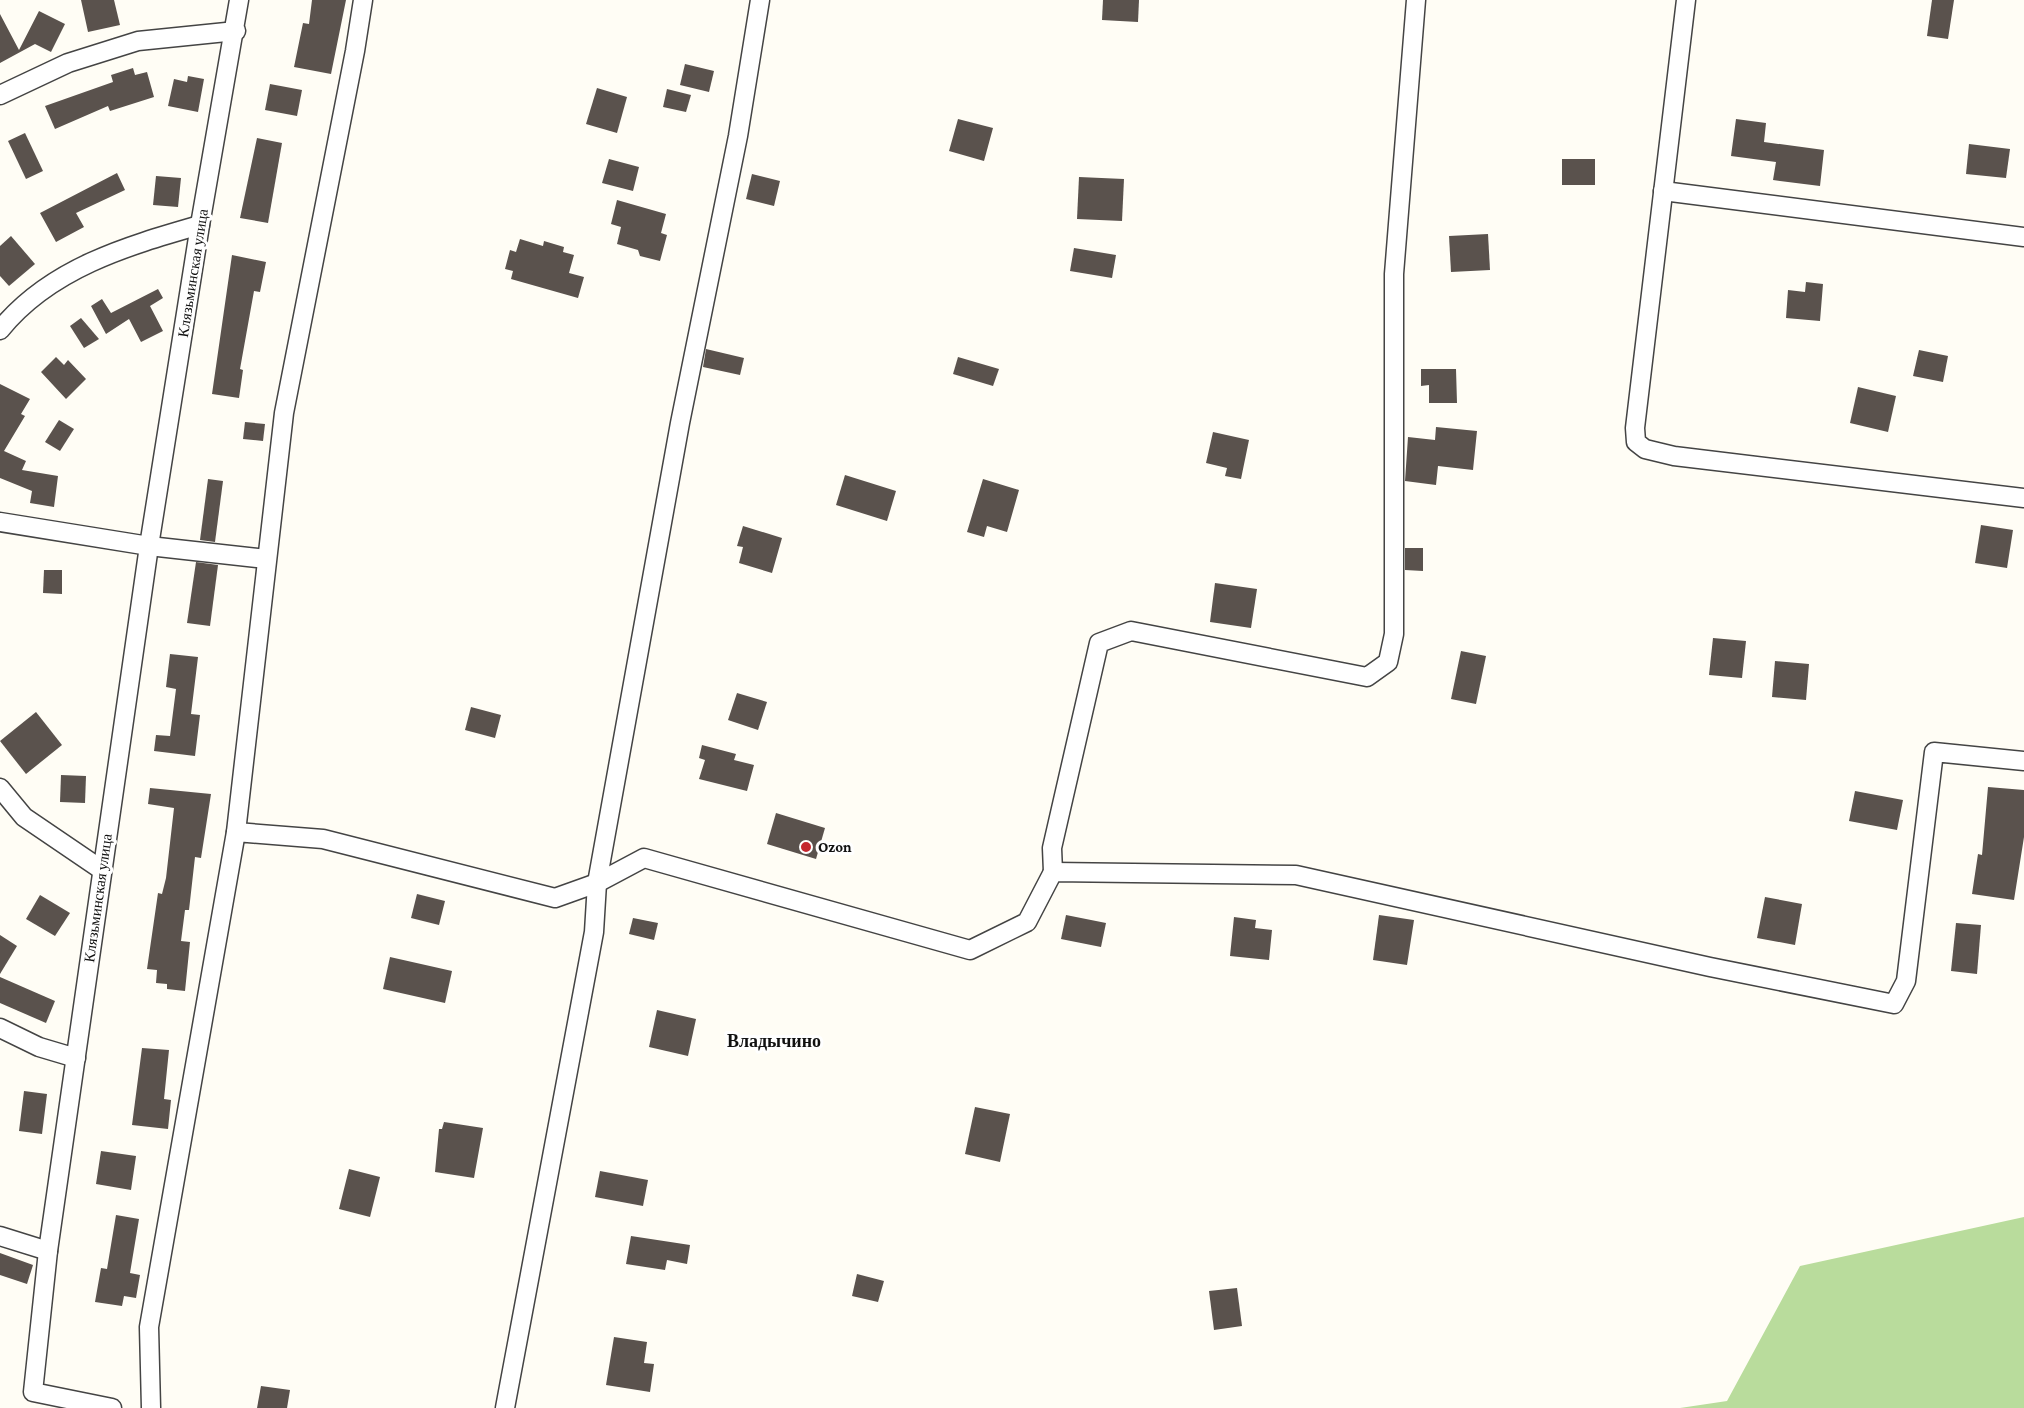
<svg xmlns="http://www.w3.org/2000/svg" width="2024" height="1408" viewBox="0 0 2024 1408" font-family="'Crimson Pro',serif">
<rect width="100%" height="100%" fill="#fffdf5"/>
<path fill="#b9dc9c" d="M 2024,1217 L 2024,1408 L 1680,1408 L 1727,1401 L 1800,1266 Z"/>
<g fill="#5a524d">
<path d="M 81,0 L 114,0 L 120,25 L 88,32 Z"/>
<path d="M 312,0 L 346,0 L 331,74 L 294,67 L 303,23 L 309,24 Z"/>
<path d="M 1103,0 L 1139,0 L 1138,22 L 1102,20 Z"/>
<path d="M 1932,0 L 1954,0 L 1948,39 L 1927,36 Z"/>
<path d="M 39,11 L 65,24 L 51,52 L 35,44 L 0,63 L 0,14 L 19,50 Z"/>
<path d="M 685,64 L 714,71 L 709,92 L 680,85 Z"/>
<path d="M 133,68 L 135,75 L 147,72 L 154,97 L 110,111 L 108,106 L 55,129 L 45,106 L 113,82 L 111,75 Z"/>
<path d="M 188,76 L 204,79 L 198,112 L 168,106 L 174,79 L 187,82 Z"/>
<path d="M 270,84 L 302,90 L 297,116 L 265,110 Z"/>
<path d="M 597,88 L 627,97 L 617,133 L 586,124 Z"/>
<path d="M 667,89 L 691,95 L 686,112 L 663,107 Z"/>
<path d="M 958,119 L 993,128 L 984,161 L 949,151 Z"/>
<path d="M 1736,119 L 1766,123 L 1764,142 L 1824,150 L 1820,186 L 1773,180 L 1776,162 L 1731,156 Z"/>
<path d="M 25,133 L 43,171 L 26,179 L 8,141 Z"/>
<path d="M 257,138 L 282,143 L 268,223 L 240,218 Z"/>
<path d="M 1969,144 L 2010,149 L 2006,178 L 1966,174 Z"/>
<path d="M 609,159 L 639,167 L 633,191 L 602,183 Z"/>
<rect x="1562" y="159" width="33" height="26"/>
<path d="M 117,173 L 125,190 L 76,213 L 84,227 L 56,242 L 40,213 Z"/>
<path d="M 752,174 L 780,181 L 774,206 L 746,199 Z"/>
<path d="M 156,176 L 181,178 L 178,207 L 153,205 Z"/>
<path d="M 1079,177 L 1124,179 L 1122,221 L 1077,219 Z"/>
<path d="M 617,200 L 666,214 L 661,233 L 667,235 L 660,261 L 640,256 L 638,250 L 617,244 L 621,227 L 611,224 Z"/>
<path d="M 1488,234 L 1490,270 L 1451,272 L 1449,236 Z"/>
<path d="M 11,236 L 35,264 L 9,286 L 0,276 L 0,246 Z"/>
<path d="M 520,239 L 543,246 L 544,241 L 564,247 L 563,252 L 574,255 L 569,273 L 584,277 L 578,298 L 511,279 L 513,271 L 505,269 L 510,250 L 516,252 Z"/>
<path d="M 1074,248 L 1116,255 L 1112,278 L 1070,271 Z"/>
<path d="M 232,255 L 266,262 L 260,292 L 254,291 L 240,369 L 243,370 L 239,398 L 212,394 Z"/>
<path d="M 1806,282 L 1823,284 L 1820,321 L 1786,318 L 1788,290 L 1805,292 Z"/>
<path d="M 158,289 L 163,298 L 150,306 L 163,331 L 141,342 L 129,319 L 106,334 L 91,306 L 102,299 L 111,313 Z"/>
<path d="M 81,318 L 99,339 L 84,348 L 70,326 Z"/>
<path d="M 706,349 L 744,358 L 740,375 L 703,367 Z"/>
<path d="M 1919,350 L 1948,356 L 1943,382 L 1913,376 Z"/>
<path d="M 56,357 L 64,365 L 68,360 L 86,379 L 66,399 L 41,372 Z"/>
<path d="M 958,357 L 999,369 L 993,386 L 953,374 Z"/>
<path d="M 1421,369 L 1456,369 L 1457,403 L 1429,403 L 1429,385 L 1421,386 Z"/>
<path d="M 0,384 L 30,399 L 21,414 L 25,416 L 4,451 L 26,461 L 22,470 L 58,476 L 54,507 L 30,503 L 32,491 L 0,478 Z"/>
<path d="M 1858,387 L 1896,396 L 1888,432 L 1850,423 Z"/>
<path d="M 59,420 L 74,429 L 60,451 L 45,442 Z"/>
<path d="M 245,422 L 265,424 L 263,441 L 243,439 Z"/>
<path d="M 1436,427 L 1477,431 L 1473,470 L 1438,466 L 1436,485 L 1405,481 L 1408,437 L 1435,440 Z"/>
<path d="M 1213,432 L 1249,440 L 1241,479 L 1225,476 L 1227,468 L 1206,463 Z"/>
<path d="M 845,475 L 896,491 L 887,521 L 836,505 Z"/>
<path d="M 208,479 L 223,481 L 215,542 L 200,540 Z"/>
<path d="M 983,479 L 1019,490 L 1007,532 L 987,526 L 984,537 L 967,532 Z"/>
<path d="M 1981,525 L 2013,530 L 2007,568 L 1975,563 Z"/>
<path d="M 743,526 L 782,538 L 772,573 L 739,563 L 743,547 L 737,546 Z"/>
<path d="M 1405,548 L 1423,548 L 1423,571 L 1405,570 Z"/>
<path d="M 196,562 L 218,565 L 210,626 L 187,623 Z"/>
<path d="M 44,570 L 62,570 L 62,594 L 43,593 Z"/>
<path d="M 1215,583 L 1257,589 L 1251,628 L 1210,622 Z"/>
<path d="M 1713,638 L 1746,641 L 1742,678 L 1709,675 Z"/>
<path d="M 1461,651 L 1486,656 L 1476,704 L 1451,699 Z"/>
<path d="M 170,654 L 198,657 L 191,714 L 200,715 L 195,756 L 154,751 L 156,735 L 170,736 L 176,689 L 166,687 Z"/>
<path d="M 1775,661 L 1809,664 L 1806,700 L 1772,697 Z"/>
<path d="M 737,693 L 767,702 L 758,730 L 728,720 Z"/>
<path d="M 471,707 L 501,715 L 495,738 L 465,730 Z"/>
<path d="M 36,712 L 62,745 L 26,774 L 0,741 Z"/>
<path d="M 702,745 L 736,754 L 734,760 L 754,765 L 747,791 L 699,779 L 705,760 L 699,758 Z"/>
<path d="M 61,775 L 86,776 L 85,803 L 60,802 Z"/>
<path d="M 1988,787 L 2024,790 L 2024,837 L 2014,900 L 1972,894 L 1978,854 L 1982,855 Z"/>
<path d="M 150,788 L 211,794 L 201,858 L 195,857 L 189,910 L 185,910 L 181,941 L 190,942 L 185,991 L 167,989 L 167,984 L 156,983 L 157,970 L 147,969 L 158,893 L 162,894 L 166,878 L 174,808 L 148,804 Z"/>
<path d="M 1855,791 L 1903,800 L 1897,830 L 1849,821 Z"/>
<path d="M 776,813 L 825,828 L 816,859 L 767,844 Z"/>
<path d="M 417,894 L 445,901 L 439,925 L 411,918 Z"/>
<path d="M 40,895 L 70,913 L 55,936 L 26,919 Z"/>
<path d="M 1765,897 L 1802,904 L 1795,945 L 1757,938 Z"/>
<path d="M 1066,915 L 1106,923 L 1101,947 L 1061,939 Z"/>
<path d="M 1379,915 L 1414,920 L 1407,965 L 1373,960 Z"/>
<path d="M 1234,917 L 1256,920 L 1255,928 L 1272,930 L 1269,960 L 1230,956 Z"/>
<path d="M 633,918 L 658,923 L 654,940 L 629,934 Z"/>
<path d="M 1956,923 L 1981,925 L 1977,974 L 1951,971 Z"/>
<path d="M 0,935 L 17,946 L 0,974 Z"/>
<path d="M 390,957 L 452,971 L 445,1003 L 383,989 Z"/>
<path d="M 0,977 L 55,1001 L 46,1023 L 0,1003 Z"/>
<path d="M 657,1010 L 696,1019 L 688,1056 L 649,1047 Z"/>
<path d="M 142,1048 L 169,1050 L 164,1099 L 171,1100 L 168,1129 L 132,1125 Z"/>
<path d="M 24,1091 L 47,1094 L 42,1134 L 19,1131 Z"/>
<path d="M 975,1107 L 1010,1114 L 1000,1162 L 965,1154 Z"/>
<path d="M 444,1122 L 483,1128 L 474,1178 L 435,1172 L 439,1129 L 442,1129 Z"/>
<path d="M 101,1151 L 136,1156 L 131,1190 L 96,1184 Z"/>
<path d="M 349,1169 L 380,1177 L 370,1217 L 339,1209 Z"/>
<path d="M 600,1171 L 648,1180 L 643,1206 L 595,1197 Z"/>
<path d="M 116,1215 L 139,1219 L 130,1273 L 140,1275 L 136,1298 L 124,1296 L 122,1306 L 95,1302 L 101,1268 L 107,1269 Z"/>
<path d="M 631,1236 L 690,1245 L 687,1264 L 667,1260 L 665,1270 L 626,1264 Z"/>
<path d="M 0,1253 L 33,1265 L 27,1284 L 0,1275 Z"/>
<path d="M 857,1274 L 884,1281 L 878,1302 L 852,1296 Z"/>
<path d="M 1237,1288 L 1242,1326 L 1214,1330 L 1209,1291 Z"/>
<path d="M 614,1337 L 647,1342 L 644,1363 L 654,1364 L 650,1392 L 606,1385 Z"/>
<path d="M 261,1386 L 290,1390 L 287,1408 L 257,1408 Z"/>
</g>
<g fill="none" stroke-linecap="round" stroke-linejoin="round">
<defs>
<g id="minor">
<path d="M 1686,0 L 1635,428 L 1636,442 L 1645,449 L 1674,456 L 2024,498"/>
<path d="M 0,95 L 68,63 L 138,41 L 236,31"/>
<path d="M 1663,191 L 2024,237"/>
<path d="M 0,330 C 50,268 127,246 200,225"/>
<path d="M 0,522 L 149,546 L 266,559"/>
<path d="M 0,788 L 24,817 L 102,870"/>
<path d="M 236,832 L 284,413 L 355,51 L 363,0"/>
<path d="M 1053,872 L 1052,848 L 1099,643 L 1131,631 L 1367,677 L 1388,662 L 1394,634 L 1394,274 L 1416,0"/>
<path d="M 0,1028 L 39,1047 L 76,1058"/>
<path d="M 0,1236 L 48,1251"/>
<path d="M 112,1408 L 33,1392 L 48,1251 L 149,546 L 200,225 L 239,0"/>
<path d="M 151,1408 L 149,1327 L 236,832 L 323,839 L 555,898 L 597,883 L 644,858 L 970,950 L 1027,922 L 1053,872 L 1296,875 L 1710,967 L 1894,1004 L 1906,981 L 1934,752 L 2024,761"/>
<path d="M 505,1408 L 594,932 L 597,883 L 680,423 L 738,136 L 760,0"/>
</g>
</defs>
<use href="#minor" stroke="#444" stroke-width="21"/>
<use href="#minor" stroke="#fff" stroke-width="18"/>
</g>
<circle fill="#c4262e" stroke="#fff" stroke-width="2" cx="806" cy="847" r="6"/>
<g text-anchor="middle" stroke-width="6" stroke-linejoin="round" paint-order="stroke">
<g font-size="15" fill="#111" stroke="#fff">
<text transform="translate(193 273) rotate(-81)" y="5">Клязьминская улица</text>
<text transform="translate(98 898) rotate(-82)" y="5">Клязьминская улица</text>
</g>
<g font-size="15" font-weight="bold" fill="#111" stroke="#fff" text-anchor="start">
<text x="818" y="852">Ozon</text>
</g>
<g font-size="18" font-weight="bold" fill="#111" stroke="#fff">
<text x="774" y="1047">Владычино</text>
</g>
</g>
</svg>
